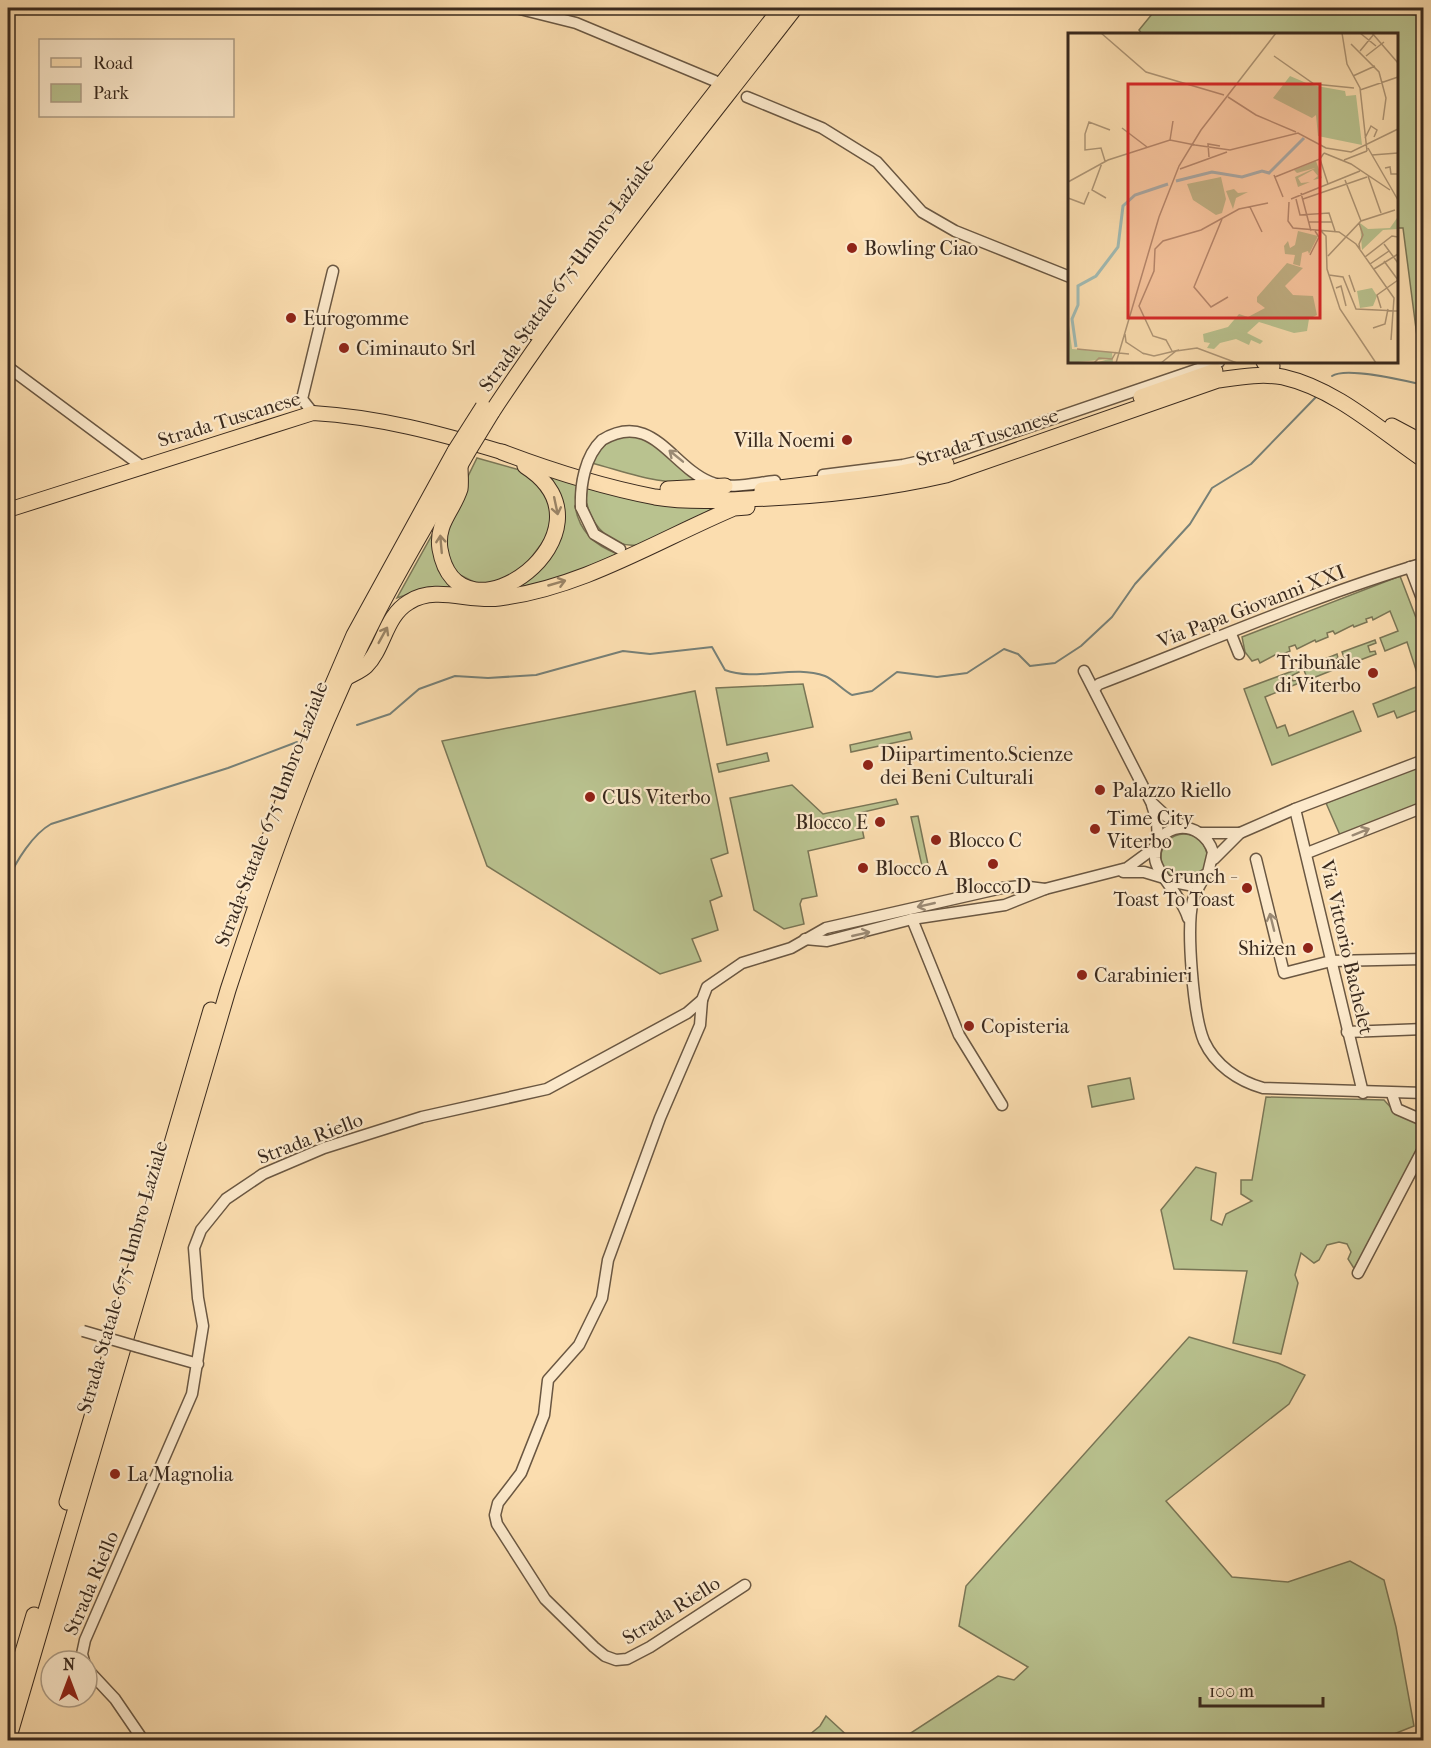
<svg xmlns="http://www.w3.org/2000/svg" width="1431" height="1748" viewBox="0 0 1431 1748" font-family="'IM FELL French Canon',serif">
<rect width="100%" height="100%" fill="#fbddaf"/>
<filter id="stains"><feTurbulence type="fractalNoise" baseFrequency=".00333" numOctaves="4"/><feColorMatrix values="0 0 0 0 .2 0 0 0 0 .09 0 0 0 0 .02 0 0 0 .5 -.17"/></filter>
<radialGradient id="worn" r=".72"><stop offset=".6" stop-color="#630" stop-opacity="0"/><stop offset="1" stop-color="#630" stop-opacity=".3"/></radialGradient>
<g fill="#b9c28f" stroke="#7a7656" stroke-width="1.5">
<path d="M 1157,8 L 1369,8 L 1423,16 L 1423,383 L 1403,228 L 1397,228 L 1396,34 L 1142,34 L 1139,30 Z"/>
<path d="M 643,436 L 698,480 C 664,488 624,471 591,463 C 605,437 615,437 643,436 Z"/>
<path d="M 477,458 L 527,472 L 546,491 L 552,519 L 548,535 L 522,570 L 510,581 L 478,584 L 456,573 L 447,559 L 446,521 Z"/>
<path d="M 543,475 L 714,507 C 701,517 653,543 637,545 C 612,548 592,526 587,504 L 575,506 C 579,531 595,546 618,554 L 566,576 L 518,588 L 556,539 Z"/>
<path d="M 432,535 L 468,590 L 429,587 L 397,598 Z"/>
<path d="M 1400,576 L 1423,636 L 1423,708 L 1397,718 L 1394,711 L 1378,717 L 1373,704 L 1421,685 L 1407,642 L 1385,651 L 1380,638 L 1398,631 L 1390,611 L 1373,620 L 1372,617 L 1366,619 L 1367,622 L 1354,627 L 1353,625 L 1335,634 L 1333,631 L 1327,633 L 1328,637 L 1316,642 L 1315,640 L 1297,649 L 1295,645 L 1289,647 L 1290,651 L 1277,657 L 1275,655 L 1260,663 L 1258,659 L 1252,661 L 1245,652 L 1242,637 Z"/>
<path d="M 1375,640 L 1376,643 L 1368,646 L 1370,652 L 1375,651 L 1376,654 L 1347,665 L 1342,652 Z"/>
<path d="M 1337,654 L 1338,658 L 1330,661 L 1332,667 L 1337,665 L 1338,668 L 1308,680 L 1303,668 Z"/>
<path d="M 1298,669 L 1299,672 L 1291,676 L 1293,681 L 1298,680 L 1299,683 L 1265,697 L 1277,728 L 1285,725 L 1289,736 L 1353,711 L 1361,731 L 1272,765 L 1244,689 Z"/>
<path d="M 803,684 L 813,727 L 727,745 L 716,688 Z"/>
<path d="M 695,691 L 728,853 L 711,859 L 722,896 L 710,901 L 718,930 L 692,939 L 701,961 L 660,974 L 487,866 L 442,741 Z"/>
<path d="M 910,732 L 912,739 L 851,752 L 850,745 Z"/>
<path d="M 767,753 L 769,761 L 719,772 L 717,764 Z"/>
<path d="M 1423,765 L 1423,802 L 1340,835 L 1326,803 Z"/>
<path d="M 792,785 L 823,814 L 896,799 L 898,804 L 859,813 L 864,838 L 808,851 L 817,896 L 802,899 L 800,904 L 804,924 L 784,929 L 754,910 L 730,798 Z"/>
<path d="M 918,816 L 930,874 L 924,875 L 911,817 Z"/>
<circle cx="1184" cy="857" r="23"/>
<path d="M 1130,1078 L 1134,1099 L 1092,1107 L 1088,1086 Z"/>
<path d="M 1266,1097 L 1384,1100 L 1394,1111 L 1418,1122 L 1422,1130 L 1422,1143 L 1355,1270 L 1348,1259 L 1351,1252 L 1347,1244 L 1339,1242 L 1327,1245 L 1319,1260 L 1314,1263 L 1301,1253 L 1295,1275 L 1298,1283 L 1281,1354 L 1233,1343 L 1247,1271 L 1174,1269 L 1161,1210 L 1196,1167 L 1216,1173 L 1211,1220 L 1222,1225 L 1226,1214 L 1252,1201 L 1241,1194 L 1241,1180 L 1252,1180 Z"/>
<path d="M 1189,1337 L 1278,1363 L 1305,1375 L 1289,1404 L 1166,1501 L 1232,1577 L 1288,1582 L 1350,1561 L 1384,1580 L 1396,1627 L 1414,1726 L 1379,1740 L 900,1740 L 998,1676 L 1014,1680 L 1028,1667 L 959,1626 L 966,1586 Z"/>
<path d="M 826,1716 L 852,1740 L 803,1740 L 820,1726 Z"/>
</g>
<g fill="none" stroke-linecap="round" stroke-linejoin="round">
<g stroke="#778077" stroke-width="2">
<path d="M 1332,376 C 1346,366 1406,381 1424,385"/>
<path d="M 357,725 L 390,714 L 419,689 L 455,676 L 488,678 L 536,675 L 623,651 L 650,654 L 712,647 L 725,670 C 756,682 793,664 825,676 C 833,679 843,690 852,695 L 872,691 L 897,672 L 937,677 L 967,673 L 1004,649 L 1018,654 L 1030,666 L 1055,663 L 1081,646 L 1112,617 L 1135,584 L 1190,524 L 1212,488 L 1251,464 L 1316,397"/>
<path d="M 8,880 C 16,861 33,834 51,824 L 228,768 L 297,742"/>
</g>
<defs>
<g id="minor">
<path d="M 516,8 L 576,23 L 715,81"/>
<path d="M 747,97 L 822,128 L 877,162 L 922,212 L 955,231 L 1070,277"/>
<path d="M 8,367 L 144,468"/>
<path d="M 313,413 L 302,399 L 333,271"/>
<path d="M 602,440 C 652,410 671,466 710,482 C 730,490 755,483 775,481"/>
<path d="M 823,475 L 903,465 L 947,455 L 1219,362"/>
<path d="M 581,507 L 594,534 L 620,549"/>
<path d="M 1410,567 L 1424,604"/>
<path d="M 1231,634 L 1239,654"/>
<path d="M 1084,671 L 1151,802 L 1166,816 L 1186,827"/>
<path d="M 1095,688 L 1099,684 C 1206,643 1313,596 1424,563"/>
<path d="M 1152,805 L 1157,821 L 1158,844"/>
<path d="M 1295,809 L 1363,1093"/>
<path d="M 1201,833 L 1240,833"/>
<path d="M 1307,853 L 1424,807"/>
<path d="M 1214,859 L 1240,833 L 1295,809 L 1424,760"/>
<path d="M 1256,859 L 1284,973 L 1331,961 L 1424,959"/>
<path d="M 1123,872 L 1144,872 L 1164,878"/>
<path d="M 1203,879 C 1200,886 1195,892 1193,900 C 1186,927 1193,1015 1204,1041 C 1215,1065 1238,1081 1263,1088 L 1424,1093"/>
<path d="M 1168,881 L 1189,885 L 1208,873 L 1213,852 C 1202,817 1154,821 1155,858 C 1156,874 1182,896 1188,918"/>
<path d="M 912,919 L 959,1035 L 1002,1105"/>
<path d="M 805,939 L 827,941 L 912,919 L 1005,905 L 1045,889 L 1127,868 L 1157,846"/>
<path d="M 702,1000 L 700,1025 L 660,1118 L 608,1260 L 602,1298 L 579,1345 L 548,1380 L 544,1415 L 521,1473 L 498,1503 L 495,1515 L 497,1524 L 545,1599 L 594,1647 L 605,1656 L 616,1660 L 627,1659 L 650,1647 L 745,1585"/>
<path d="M 1347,1032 L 1424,1029"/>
<path d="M 1392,1094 L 1397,1109 L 1420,1119 L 1424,1124"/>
<path d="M 1358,1273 L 1424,1147"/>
<path d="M 138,1347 L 198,1364"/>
<path d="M 84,1661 L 82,1654 L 85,1640 L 192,1394 L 203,1326 L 198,1298 L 194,1248 L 201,1230 L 226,1199 L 263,1174 L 324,1148 L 422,1117 L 547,1089 L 687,1013 L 702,1000 L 707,987 L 742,963 L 791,948 L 826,928 L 1002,888 L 1021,886 L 1045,889"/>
<path d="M 87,1669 L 115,1699 L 143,1740"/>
</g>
<path id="major" d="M 8,510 L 313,413 C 379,417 439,433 502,452"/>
<g id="highway">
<path d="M 533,332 L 594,248 L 781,8"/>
<path d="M 1264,362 L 1272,366"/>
<path d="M 1141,397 L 1215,371"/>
<path d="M 492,412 C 585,271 692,141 795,8"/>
<path d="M 1392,426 L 1424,443"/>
<path d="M 502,452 C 552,471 603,487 655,497 C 685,502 716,501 746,499 C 813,497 881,490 946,475 L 1218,380 C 1239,377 1262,373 1283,377 C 1336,389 1380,430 1424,460"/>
<path d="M 460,466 C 460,473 461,483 460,489 C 453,511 436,523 440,549 C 458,655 627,531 525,466"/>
<path d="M 668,489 L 725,486"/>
<path d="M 762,490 L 895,474 L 946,464"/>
<path d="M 346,678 C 352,674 361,671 366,666 C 384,648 385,616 409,602 C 436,585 469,602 499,598 C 582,588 658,540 734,508 L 747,507"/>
<path d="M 247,899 L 287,791 L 354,635 L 455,451"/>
<path d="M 67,1502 L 211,1010"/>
<path d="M 8,1702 L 34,1615"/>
<path d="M 8,1740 L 228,990 C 270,861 316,732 378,611 C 406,557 438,505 467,453"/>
</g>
</defs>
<use href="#minor" stroke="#6a5742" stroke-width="13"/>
<use href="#major" stroke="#3a2a1e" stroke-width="16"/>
<use href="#highway" stroke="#3a2a1e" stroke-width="17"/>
<use href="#minor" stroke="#fce9cb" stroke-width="10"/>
<use href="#major" stroke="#fbddaf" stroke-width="14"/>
<use href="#highway" stroke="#fbddaf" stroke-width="15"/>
<defs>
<g id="minor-bridge">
<path d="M 581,507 C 580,485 585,456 602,440"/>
<path d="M 83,1331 L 138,1347"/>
</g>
<g id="highway-bridge">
<path d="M 455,451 L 483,407"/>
<path d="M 467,453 L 492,412"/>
</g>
</defs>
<use href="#minor-bridge" stroke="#6a5742" stroke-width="13" stroke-linecap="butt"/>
<use href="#highway-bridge" stroke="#3a2a1e" stroke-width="17" stroke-linecap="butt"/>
<use href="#minor-bridge" stroke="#fce9cb" stroke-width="10"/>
<use href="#highway-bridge" stroke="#fbddaf" stroke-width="15"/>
</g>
<defs><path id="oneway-shaft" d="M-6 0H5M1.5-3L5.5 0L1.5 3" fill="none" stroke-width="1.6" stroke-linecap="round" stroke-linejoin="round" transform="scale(1.5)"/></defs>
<g stroke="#9b8a74">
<use href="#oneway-shaft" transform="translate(676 456) rotate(-141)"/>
<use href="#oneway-shaft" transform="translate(1361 832) rotate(-22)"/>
<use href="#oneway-shaft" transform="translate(926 905) rotate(167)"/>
<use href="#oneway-shaft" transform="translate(1272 922) rotate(-104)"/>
<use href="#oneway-shaft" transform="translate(861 934) rotate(-13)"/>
</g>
<g stroke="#9a8466">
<use href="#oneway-shaft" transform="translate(556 506) rotate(78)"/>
<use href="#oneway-shaft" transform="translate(441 544) rotate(-95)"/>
<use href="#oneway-shaft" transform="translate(557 583) rotate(-16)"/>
<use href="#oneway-shaft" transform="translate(383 635) rotate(-61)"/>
</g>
<g fill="#8f2418" stroke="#fce9cb" stroke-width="2">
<circle cx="852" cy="248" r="6"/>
<circle cx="291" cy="318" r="6"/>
<circle cx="344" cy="348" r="6"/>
<circle cx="847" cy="440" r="6"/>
<circle cx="1373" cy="673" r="6"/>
<circle cx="868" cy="765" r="6"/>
<circle cx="1100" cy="790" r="6"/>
<circle cx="590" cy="797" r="6"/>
<circle cx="880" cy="822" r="6"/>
<circle cx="1095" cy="829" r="6"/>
<circle cx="936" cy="840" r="6"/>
<circle cx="993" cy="864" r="6"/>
<circle cx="863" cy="868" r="6"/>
<circle cx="1247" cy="888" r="6"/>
<circle cx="1308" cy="948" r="6"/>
<circle cx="1082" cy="975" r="6"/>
<circle cx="969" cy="1026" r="6"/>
<circle cx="115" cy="1474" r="6"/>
</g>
<g text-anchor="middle" stroke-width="4.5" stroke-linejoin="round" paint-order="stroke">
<g font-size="20" fill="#3a2a1e" stroke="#fce9cb" text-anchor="start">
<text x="864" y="255">Bowling Ciao</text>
<text x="303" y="325">Eurogomme</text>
<text x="356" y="355">Ciminauto Srl</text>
<text x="835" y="447" text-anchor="end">Villa Noemi</text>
<text x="1361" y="669" text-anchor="end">Tribunale<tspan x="1361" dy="23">di Viterbo</tspan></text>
<text x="880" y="761">Diipartimento.Scienze<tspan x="880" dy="23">dei Beni Culturali</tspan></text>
<text x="1112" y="797">Palazzo Riello</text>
<text x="602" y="804">CUS Viterbo</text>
<text x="1107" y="825">Time City<tspan x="1107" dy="23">Viterbo</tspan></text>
<text x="868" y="829" text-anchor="end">Blocco E</text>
<text x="948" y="847">Blocco C</text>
<text x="875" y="875">Blocco A</text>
<text x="1235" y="883" text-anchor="end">Crunch -<tspan x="1235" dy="23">Toast To Toast</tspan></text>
<text x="993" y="893" text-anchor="middle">Blocco D</text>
<text x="1296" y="955" text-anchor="end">Shizen</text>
<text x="1094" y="982">Carabinieri</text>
<text x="981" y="1033">Copisteria</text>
<text x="127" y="1481">La Magnolia</text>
</g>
<g font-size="20" fill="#3a2a1e" stroke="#fce9cb">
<text transform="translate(566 275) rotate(-54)" y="7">Strada Statale 675 Umbro-Laziale</text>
<text transform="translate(229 419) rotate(-17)" y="7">Strada Tuscanese</text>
<text transform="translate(987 437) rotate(-18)" y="7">Strada Tuscanese</text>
<text transform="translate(1251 606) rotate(-21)" y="7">Via Papa Giovanni XXI</text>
<text transform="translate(271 814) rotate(-69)" y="7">Strada Statale 675 Umbro-Laziale</text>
<text transform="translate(1347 947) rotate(77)" y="7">Via Vittorio Bachelet</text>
<text transform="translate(310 1138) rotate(-21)" y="7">Strada Riello</text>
<text transform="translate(122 1277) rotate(-74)" y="7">Strada Statale 675 Umbro-Laziale</text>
<text transform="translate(91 1583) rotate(-67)" y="7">Strada Riello</text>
<text transform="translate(671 1610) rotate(-32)" y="7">Strada Riello</text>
</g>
</g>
<g transform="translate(1068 33)">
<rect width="330" height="330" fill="#fbddaf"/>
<path d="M 222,43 L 243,52 L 277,58 L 278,63 L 288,62 L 294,112 L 250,103 L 248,82 L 244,85 L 205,65 ZM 248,128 L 254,145 L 245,147 L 250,143 L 245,137 L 230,145 L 233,150 L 242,149 L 230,154 L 227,144 L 247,135 L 229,140 L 226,137 ZM 153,144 L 158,166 L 154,180 L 148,182 L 125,167 L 119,151 ZM 166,156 L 170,160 L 180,159 L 168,165 L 165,176 L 158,158 ZM 329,185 L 330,196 L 315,197 L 294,217 L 292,190 L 300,196 L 322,195 ZM 230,198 L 250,203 L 241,221 L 240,218 L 234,220 L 232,233 L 225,231 L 227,222 L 217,221 L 216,213 L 220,208 L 222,215 L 227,212 ZM 219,230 L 235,235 L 217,253 L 225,262 L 245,263 L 249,282 L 241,286 L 239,298 L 226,300 L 191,289 L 179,300 L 195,308 L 192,311 L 183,307 L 181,312 L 168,306 L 152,310 L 146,316 L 139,315 L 142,310 L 136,309 L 135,301 L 160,294 L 171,281 L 180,284 L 197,275 L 189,269 L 189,264 ZM 304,255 L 309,263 L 305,273 L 292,275 L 289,258 ZM 0,284 L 4,316 L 44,319 L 45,330 L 27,330 L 41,326 L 0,330 Z" fill="#b9c28f"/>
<path fill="none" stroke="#a0bab3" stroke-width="3" d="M 108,148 L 144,139 L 174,144 L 194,138 L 201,140 L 236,105M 8,314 L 4,286 L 10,272 L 10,253 L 28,243 L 50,214 L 55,173 L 67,162 L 100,151"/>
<path fill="none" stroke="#ae9575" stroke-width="1.5" d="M 33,0 L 78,39 L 156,62M 274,0 L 279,31 L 292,55 L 299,118M 292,0 L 308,13M 304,0 L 330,30M 283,11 L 311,39 L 318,65 L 315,87M 292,18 L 306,1M 206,23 L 246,51 L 286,55M 298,23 L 316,9M 285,43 L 307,33M 292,57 L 330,44M 160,64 L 188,82 L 228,99M 54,95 L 79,114M 297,105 L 303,93 L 309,97 L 306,104M 102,107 L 105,88M 127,112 L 162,117 L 230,100 L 258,115 L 283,119 L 330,96M 300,115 L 330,167M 256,120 L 283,131 L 322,157M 304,122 L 330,120M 141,124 L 140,111 L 152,113M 252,126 L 260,151M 276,127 L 299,118M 37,128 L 33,115 L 17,117 L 17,101 L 21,89 L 42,97M 34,130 L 24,157 L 38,165M 317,135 L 322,134 L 323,141 L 330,141M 112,136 L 159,119M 206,142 L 215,164M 300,143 L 313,180M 207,144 L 252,126 L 256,120M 277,147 L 293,188M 0,149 L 40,127 L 102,107 L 127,112M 233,160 L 243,198M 0,165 L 16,171 L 21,159M 223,166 L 292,138M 228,166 L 232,182 L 261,180 L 267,198M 235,166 L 299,144M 221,169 L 220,188 L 225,195 L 271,199 L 288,211 L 326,265 L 323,307M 182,174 L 194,199M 154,186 L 126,254 L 143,274 L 160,264M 240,189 L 264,189M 291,190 L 295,202 L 291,211 L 292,217M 253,198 L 258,203 L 259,236 L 272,276 L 308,330M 316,211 L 330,230M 242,222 L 251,204 L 247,198M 260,223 L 293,188 L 327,177M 297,224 L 324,203 L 330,204M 316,228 L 330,247M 302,231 L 321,218M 306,236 L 330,221M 261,242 L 275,244 L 288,276 L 330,278M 281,242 L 287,259M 268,255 L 273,253 L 278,273M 313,275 L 309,262 L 330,247M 305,295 L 317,291 L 320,276M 57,301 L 58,309 L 76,321M 9,316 L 61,321M 104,318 L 98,307 L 85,303 L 71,273 L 86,238 L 87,216 L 95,208 L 133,197 L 171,176 L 200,170M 74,320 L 86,323 L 111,317M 26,330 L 31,325 L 44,326 L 48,319M 48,330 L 91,184 L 111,133 L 133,97 L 208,0M 93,330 L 108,318 L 129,315 L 169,330"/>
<path fill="#d62828" fill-opacity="0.15" stroke="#d62828" stroke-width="3" d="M 60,51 L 252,51 L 252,285 L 60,285 Z"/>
<rect width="330" height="330" fill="none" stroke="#3a2a1e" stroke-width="3"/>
</g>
<rect width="1431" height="1748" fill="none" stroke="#fbddaf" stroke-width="30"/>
<rect x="9" y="9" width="1413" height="1730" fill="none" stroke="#3a2a1e" stroke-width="3"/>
<rect x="15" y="15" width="1401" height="1718" fill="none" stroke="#3a2a1e" stroke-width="1.5"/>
<rect x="39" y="39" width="195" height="78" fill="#fce9cb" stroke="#ae9d86" stroke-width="1.5"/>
<rect x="51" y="58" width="30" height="9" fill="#fbddaf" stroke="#ae9d86" stroke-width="1.5"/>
<text x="93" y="69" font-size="18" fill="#3a2a1e">Road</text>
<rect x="51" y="84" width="30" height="18" fill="#b9c28f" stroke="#ae9d86" stroke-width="1.5"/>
<text x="93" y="99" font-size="18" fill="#3a2a1e">Park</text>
<g transform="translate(69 1679)"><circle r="28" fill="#fce9cb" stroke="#ae9d86" stroke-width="1.5"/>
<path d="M0-4.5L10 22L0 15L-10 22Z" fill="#8f2418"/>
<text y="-9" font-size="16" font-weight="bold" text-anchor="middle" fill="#3a2a1e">N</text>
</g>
<path d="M1200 1697v9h123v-9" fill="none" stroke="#3a2a1e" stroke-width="3"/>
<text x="1209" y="1697" font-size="18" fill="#3a2a1e" stroke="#fce9cb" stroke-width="4.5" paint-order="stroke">100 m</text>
<rect width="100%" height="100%" filter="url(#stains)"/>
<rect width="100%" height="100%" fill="url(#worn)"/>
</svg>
